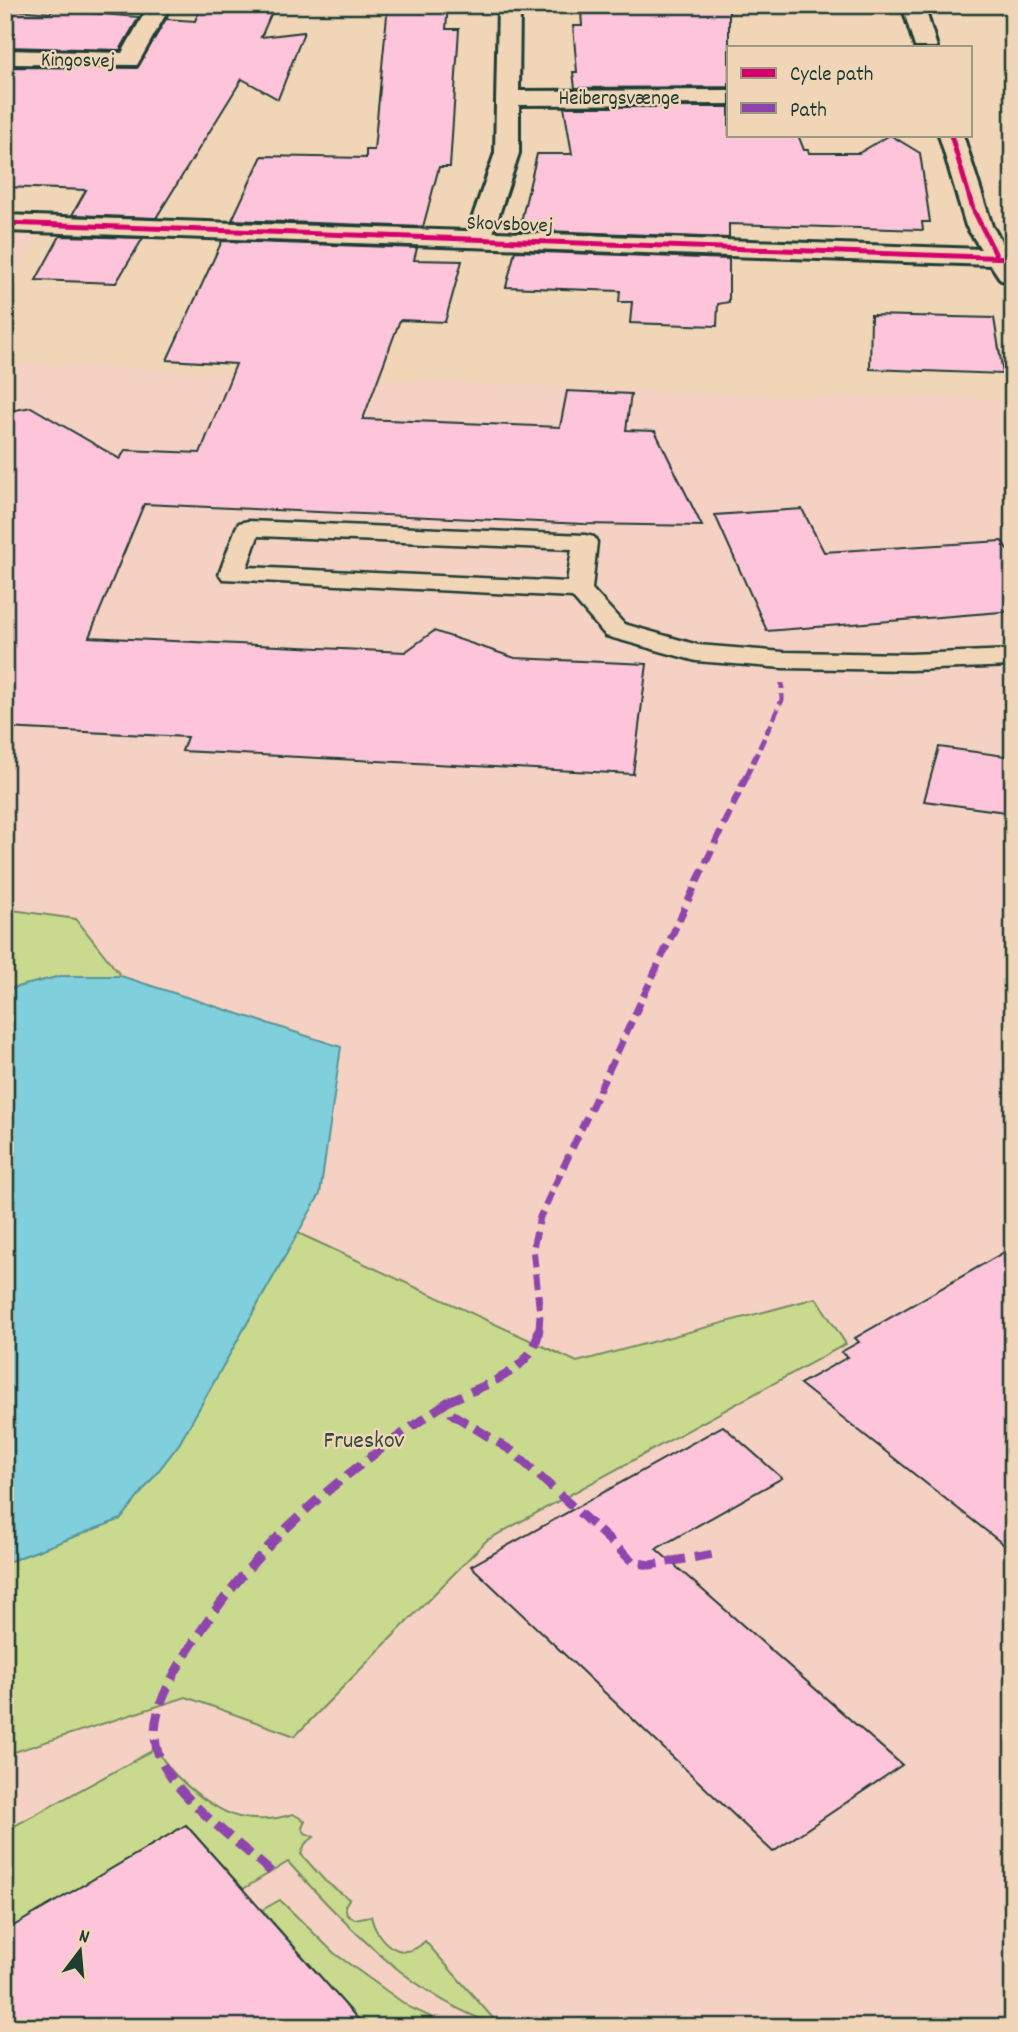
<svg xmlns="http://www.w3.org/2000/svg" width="1018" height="2032" viewBox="0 0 1018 2032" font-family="Dekko,sans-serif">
<rect width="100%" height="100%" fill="#f0d6b7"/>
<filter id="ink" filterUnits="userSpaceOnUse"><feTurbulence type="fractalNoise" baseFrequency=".0143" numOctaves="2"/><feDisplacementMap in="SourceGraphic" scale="14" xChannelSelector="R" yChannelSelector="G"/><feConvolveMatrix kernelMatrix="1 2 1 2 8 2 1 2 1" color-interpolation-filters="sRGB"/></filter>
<g filter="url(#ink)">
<g fill="#f4d1c2">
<path d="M 5,228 L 40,230 L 5,295 Z"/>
<path d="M 5,363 L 772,396 L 1013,398 L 1013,2027 L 5,2027 Z"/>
</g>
<g fill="#c9da8e" stroke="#748c61" stroke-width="2">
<path d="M 5,909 L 76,919 L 121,976 L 61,976 L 5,990 Z"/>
<path d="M 298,1233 L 577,1362 L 816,1298 L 846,1344 L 487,1540 L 295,1736 L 186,1697 L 5,1755 L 5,1563 L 121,1519 L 179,1444 Z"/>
<path d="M 156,1743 C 161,1770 213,1811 239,1817 C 258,1821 275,1820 293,1814 L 305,1821 L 302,1828 L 305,1833 L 314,1837 L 305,1844 L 301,1854 L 325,1881 L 349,1899 L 345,1906 L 347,1915 L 355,1919 L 371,1916 C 376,1941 402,1965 425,1941 L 500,2026 C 416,2000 346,1926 288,1862 L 243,1889 L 186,1825 L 5,1931 L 5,1831 L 152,1751 Z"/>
<path d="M 280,1900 L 334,1953 L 409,2007 L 431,2017 L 441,2027 L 365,2027 L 262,1910 Z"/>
</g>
<path fill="#7fcfdc" stroke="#599599" stroke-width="2" d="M 61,976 L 121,976 L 341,1047 L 320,1194 L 179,1444 L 121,1519 L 5,1563 L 5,990 Z"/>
<g fill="#fdc4da" stroke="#1f3d34" stroke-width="2">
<path d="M 202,5 L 275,5 L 261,37 L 304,32 L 278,99 L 242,79 L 156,218 L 72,215 L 86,190 L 5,187 L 5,67 L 137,68 L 166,19 L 195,21 Z"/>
<path d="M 388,5 L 448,5 L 446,29 L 459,29 L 450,167 L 439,167 L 423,227 L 232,220 L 262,156 L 366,158 L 366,150 L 374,150 Z"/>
<path d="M 595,6 L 729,6 L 729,87 L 575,88 L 573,72 L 577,72 L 573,26 L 582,26 L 581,11 L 595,11 Z"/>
<path d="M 5,9 L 50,13 L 53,10 L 139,17 L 120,50 L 5,47 Z"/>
<path d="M 564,107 L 729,107 L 729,135 L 798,135 L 804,150 L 808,150 L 809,153 L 859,153 L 890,135 L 920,153 L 930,222 L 922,222 L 923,230 L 729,224 L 729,238 L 519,230 L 537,154 L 572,154 Z"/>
<path d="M 60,236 L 143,238 L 116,283 L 36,280 Z"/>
<path d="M 222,241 L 417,248 L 414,260 L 462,261 L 445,322 L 400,320 L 363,419 L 560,427 L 567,391 L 631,394 L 626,430 L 655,431 L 702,526 L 584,524 L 144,504 L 89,637 L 405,652 L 434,631 L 515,658 L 647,664 L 633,774 L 182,751 L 187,737 L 5,728 L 5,412 L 31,407 L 120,459 L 125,450 L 200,453 L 236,364 L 167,360 Z"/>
<path d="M 515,251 L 729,259 L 729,302 L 718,304 L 717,326 L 630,323 L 632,302 L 619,302 L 620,291 L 506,287 Z"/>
<path d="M 871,315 L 994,318 L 1003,374 L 870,369 Z"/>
<path d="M 802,509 L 824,552 L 1002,541 L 1013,559 L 1013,611 L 767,631 L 715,515 Z"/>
<path d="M 939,747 L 1013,757 L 1013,813 L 924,801 Z"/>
<path d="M 1013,1247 L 1013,1552 L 800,1384 L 848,1357 L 841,1352 L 859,1342 L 855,1338 Z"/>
<path d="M 723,1426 L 782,1478 L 656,1549 L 902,1765 L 773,1852 L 471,1566 Z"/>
<path d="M 186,1825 L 365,2027 L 5,2027 L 5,1931 Z"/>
</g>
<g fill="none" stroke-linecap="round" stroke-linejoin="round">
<defs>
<path id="service" d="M 248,521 L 585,535 L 594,537 L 597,542 L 592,589 L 624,624 L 698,645 L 783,652 L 910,654 L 1013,650 L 1013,666 L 910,670 L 783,668 L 696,661 L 606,636 L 572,597 L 223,579 L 219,574 L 236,528 L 239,523 ZM 258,536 L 572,549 L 567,582 L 247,567 Z"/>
<g id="minor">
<path d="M 149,5 L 171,5 L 137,65 L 5,64 L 5,50 L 122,53 Z"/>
<path d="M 498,5 L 520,5 L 519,91 L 729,90 L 729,104 L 519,105 L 519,153 L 491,239 L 487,244 L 478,247 L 469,244 L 465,239 L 495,153 Z"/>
</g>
<g id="tertiary">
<path d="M 902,5 L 924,5 L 937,47 L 915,47 Z"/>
<path d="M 939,135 L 963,135 L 992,226 L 1007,250 L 1013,250 L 1013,282 L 1001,280 L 991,265 L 5,231 L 5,215 L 981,249 L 966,226 Z"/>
</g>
</defs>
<use href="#service" stroke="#1f3d34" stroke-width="5"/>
<use href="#minor" stroke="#1f3d34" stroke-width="6"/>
<use href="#tertiary" stroke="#1f3d34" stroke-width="6"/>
<use href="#service" fill="#f0d6b7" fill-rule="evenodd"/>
<use href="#minor" fill="#f0d6b7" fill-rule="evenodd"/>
<use href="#tertiary" fill="#f0d6b7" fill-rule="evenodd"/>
<path stroke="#8e44ad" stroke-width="5" stroke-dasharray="11 5" stroke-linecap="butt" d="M 746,777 L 782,700 L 782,683"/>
<path stroke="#8e44ad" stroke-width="7" stroke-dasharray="14 7" stroke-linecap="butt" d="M 539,1329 L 540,1314 L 533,1248 L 540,1217 L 747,775"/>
<g stroke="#8e44ad" stroke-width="9" stroke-dasharray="18 9" stroke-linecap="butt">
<path d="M 539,1328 C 535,1372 483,1385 449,1401 L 452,1414 L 512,1451 L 633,1562 L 650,1565 L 720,1553"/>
<path d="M 271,1872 C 239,1843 171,1794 158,1753 C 147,1719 169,1682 186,1654 C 256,1540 341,1475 449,1401"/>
</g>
<defs>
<g id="cycleway">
<path d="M 951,135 L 973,209 L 997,257"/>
<path d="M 5,223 L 1013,258"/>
</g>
</defs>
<use href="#cycleway" stroke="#f0d6b7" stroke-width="8"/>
<use href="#cycleway" stroke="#d6006c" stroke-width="5"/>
</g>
</g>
<g text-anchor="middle" stroke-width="5" stroke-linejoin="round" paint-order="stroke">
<g font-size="21" fill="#1f3d34" stroke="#f0d6b7">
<text transform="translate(78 59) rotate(1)" y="7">Kingosvej</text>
<text x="619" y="104">Heibergsvænge</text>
<text transform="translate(510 223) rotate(2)" y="7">Skovsbovej</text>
</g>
<g font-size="24" fill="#304d3d" stroke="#f0d6b7">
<text x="364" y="1447">Frueskov</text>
</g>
</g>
<rect width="1018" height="2032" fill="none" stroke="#f0d6b7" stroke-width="28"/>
<rect x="14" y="14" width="990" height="2004" fill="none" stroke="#1f3d34" stroke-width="2.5" filter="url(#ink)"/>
<rect x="727" y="46" width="245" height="91" fill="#f0d6b7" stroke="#9c9983" stroke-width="2"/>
<rect x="741" y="68" width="35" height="10" fill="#d6006c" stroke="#9c9983" stroke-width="2"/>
<text x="790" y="80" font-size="21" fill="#1f3d34">Cycle path</text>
<rect x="741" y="103" width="35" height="10" fill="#8e44ad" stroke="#9c9983" stroke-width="2"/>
<text x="790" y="116" font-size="21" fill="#1f3d34">Path</text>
<g transform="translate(80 1951) rotate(16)" stroke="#f0d6b7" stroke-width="5" paint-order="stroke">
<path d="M0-5L12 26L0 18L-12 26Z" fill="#1f3d34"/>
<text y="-10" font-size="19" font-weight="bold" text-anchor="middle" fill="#1f3d34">N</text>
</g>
</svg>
